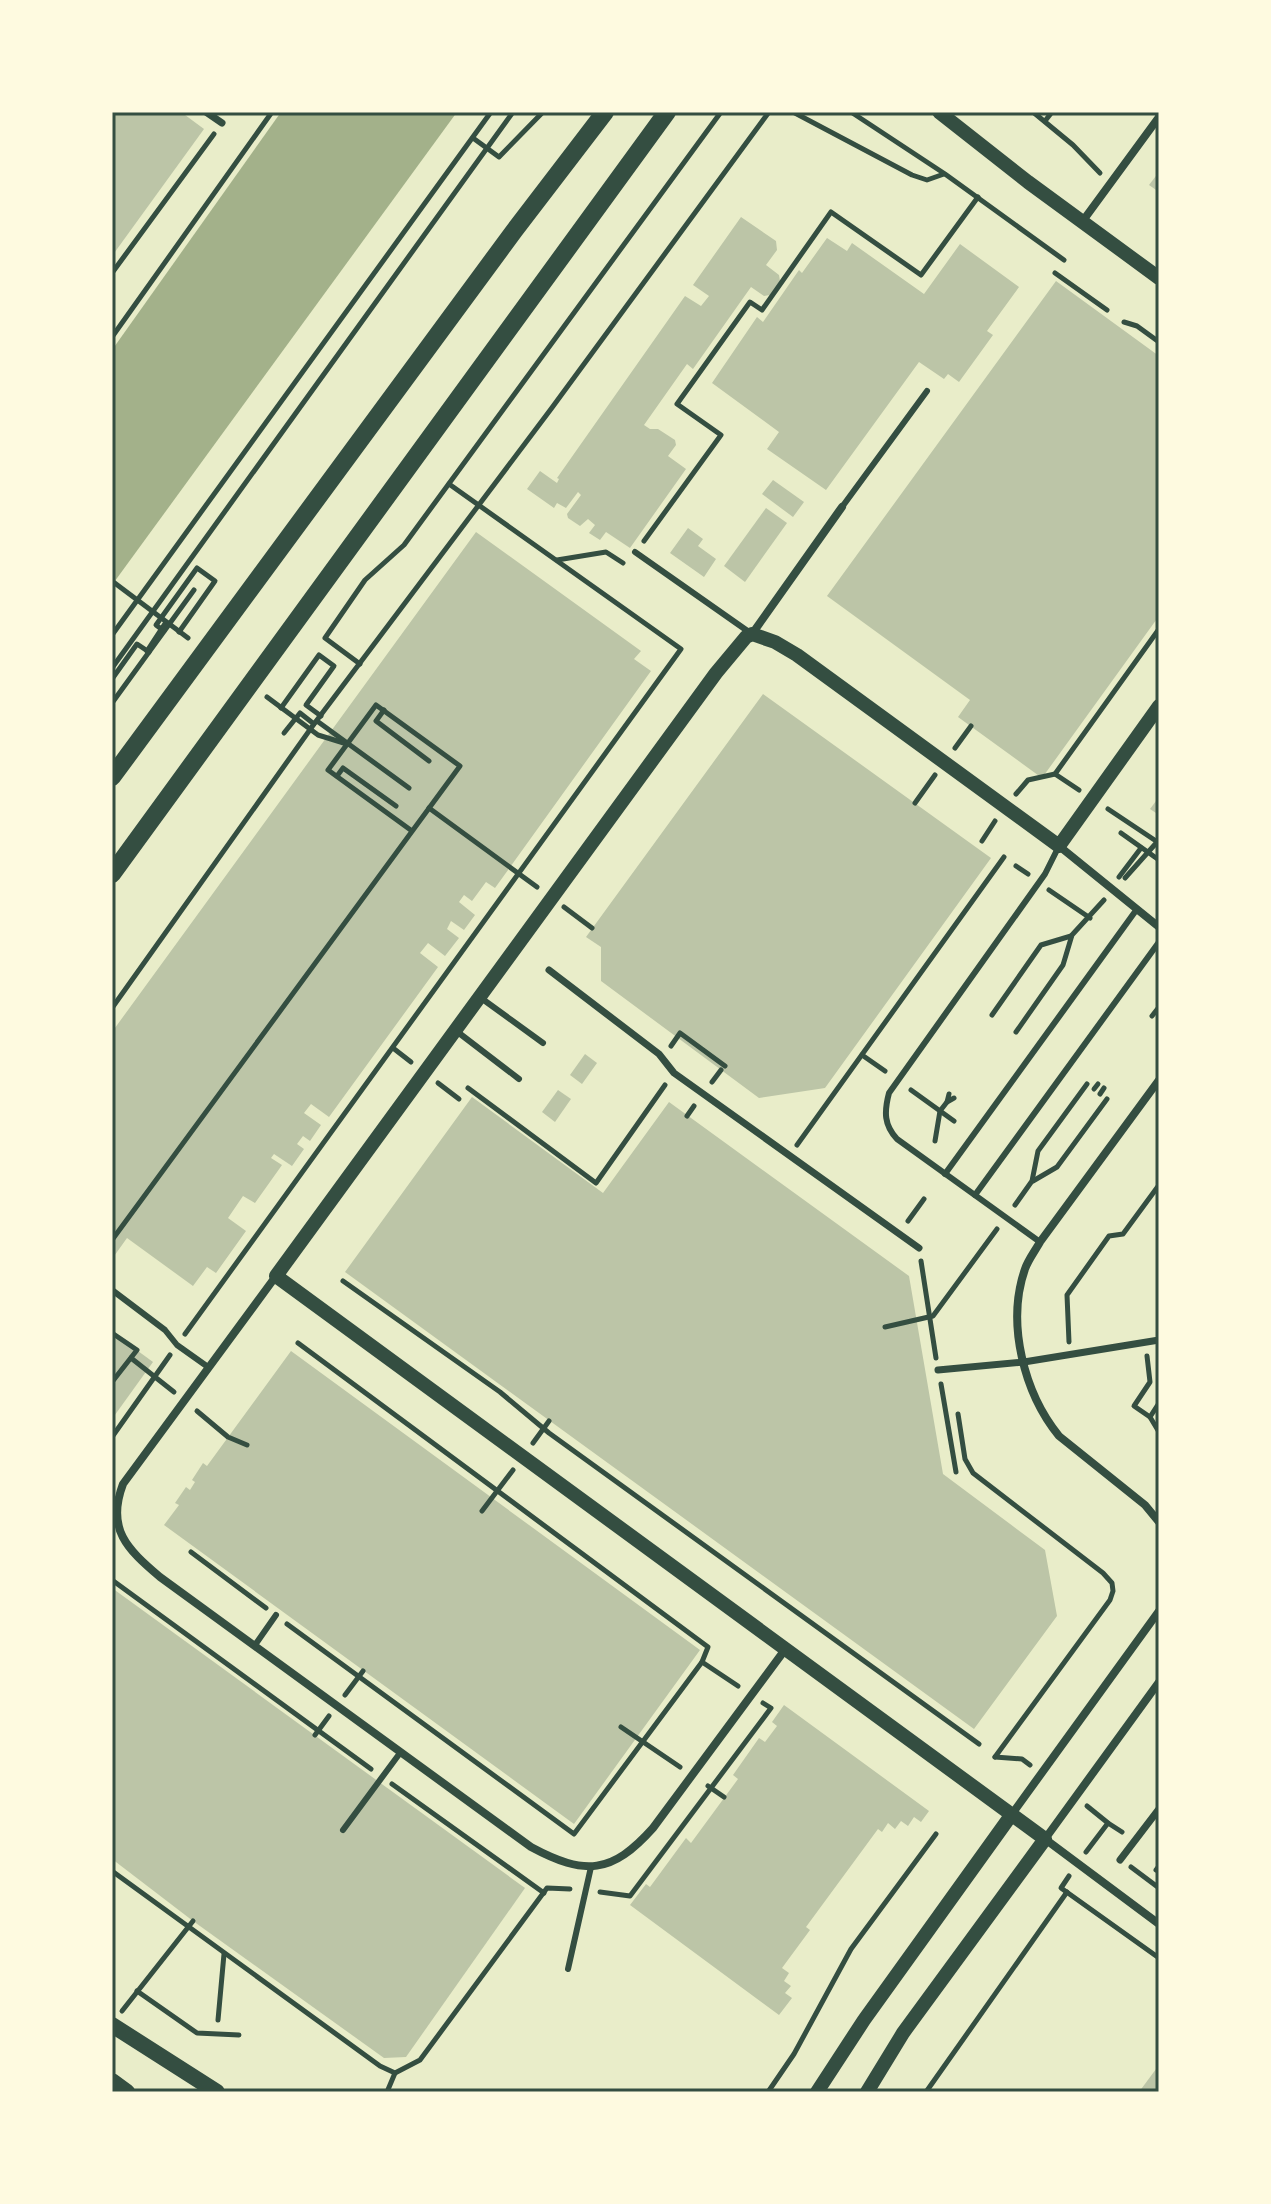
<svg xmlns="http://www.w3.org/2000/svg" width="1271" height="2204" viewBox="0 0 1271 2204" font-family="Manrope,sans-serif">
<rect width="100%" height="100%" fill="#e9edc9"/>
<path fill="#a3b18a" d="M 281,112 L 457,112 L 112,585 L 112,350 Z"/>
<g fill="#bcc5a7">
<path d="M 112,112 L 181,112 L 204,129 L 112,256 Z"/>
<path d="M 1159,172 L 1159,192 L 1149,185 Z"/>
<path d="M 741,217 L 776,241 L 777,250 L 766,265 L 779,275 L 780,281 L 770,295 L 764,296 L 751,287 L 693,369 L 687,364 L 644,425 L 650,429 L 658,429 L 675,440 L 676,445 L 668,456 L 686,469 L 630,548 L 606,532 L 600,540 L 589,533 L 595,525 L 588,519 L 580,526 L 568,518 L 567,514 L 581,495 L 578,492 L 566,508 L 557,503 L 554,508 L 527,489 L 540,471 L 557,483 L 559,479 L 557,478 L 685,296 L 701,306 L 709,296 L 693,285 Z"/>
<path d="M 827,238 L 847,251 L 852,243 L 924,294 L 960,244 L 1019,287 L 987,331 L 993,335 L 959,382 L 948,374 L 944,379 L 919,362 L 826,490 L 767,449 L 779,432 L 712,383 L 757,317 L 763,322 L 799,270 L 802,273 Z"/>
<path d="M 1056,281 L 1159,356 L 1159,616 L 1042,778 L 958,717 L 970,700 L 827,596 Z"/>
<path d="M 773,480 L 804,502 L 793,517 L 762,494 Z"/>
<path d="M 766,508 L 787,523 L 745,582 L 724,566 Z"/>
<path d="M 688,528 L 703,539 L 698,546 L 716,559 L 704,577 L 670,553 Z"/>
<path d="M 476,532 L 641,651 L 634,659 L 651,671 L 495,888 L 486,882 L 472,901 L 464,895 L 459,902 L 475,915 L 464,930 L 451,921 L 447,929 L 459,938 L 445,956 L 428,943 L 420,953 L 438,967 L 329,1117 L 311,1104 L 304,1113 L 321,1125 L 310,1141 L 303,1136 L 297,1144 L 304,1149 L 292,1166 L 274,1154 L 271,1158 L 282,1165 L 255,1203 L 243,1196 L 228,1218 L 246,1231 L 216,1273 L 207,1267 L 193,1286 L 127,1238 L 112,1259 L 112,1032 Z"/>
<path d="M 763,694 L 991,858 L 825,1088 L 759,1098 L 601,981 L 601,947 L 586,937 Z"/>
<path d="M 1159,797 L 1159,815 L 1150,809 Z"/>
<path d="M 585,1054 L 597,1063 L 582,1084 L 570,1075 Z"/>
<path d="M 558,1090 L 571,1099 L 555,1122 L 542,1112 Z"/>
<path d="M 472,1097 L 603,1193 L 669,1102 L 909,1276 L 943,1474 L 1045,1550 L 1057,1616 L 974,1729 L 345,1272 Z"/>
<path d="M 112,1332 L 153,1362 L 112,1419 Z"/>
<path d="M 291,1351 L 700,1650 L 574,1824 L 164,1525 L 179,1505 L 175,1503 L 186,1487 L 190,1490 L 195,1482 L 192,1480 L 203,1463 L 207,1466 Z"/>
<path d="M 112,1588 L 525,1888 L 406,2057 L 384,2058 L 193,1921 L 112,1859 Z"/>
<path d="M 784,1705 L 929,1811 L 921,1822 L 914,1817 L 908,1826 L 901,1821 L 895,1829 L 888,1823 L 882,1832 L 878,1829 L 806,1927 L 810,1930 L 782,1968 L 789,1973 L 784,1981 L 791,1986 L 785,1993 L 792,1998 L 779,2015 L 630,1905 L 646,1884 L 650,1887 L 686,1838 L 691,1843 L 738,1779 L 733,1775 L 759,1738 L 765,1742 L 777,1726 L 772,1722 Z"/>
<path d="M 1159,2065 L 1159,2092 L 1139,2092 Z"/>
</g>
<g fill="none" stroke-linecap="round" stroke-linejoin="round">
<g stroke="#344e41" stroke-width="5">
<path d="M 793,112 L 912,175 L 927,180 L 944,174"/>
<path d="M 851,112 L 945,174 L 1064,260"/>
<path d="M 1033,112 L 1073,145 L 1100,173"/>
<path d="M 1045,121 L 1052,112"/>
<path d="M 473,138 L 499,157 L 543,112"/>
<path d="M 112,273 L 214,134"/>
<path d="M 1055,273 L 1107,310"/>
<path d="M 1124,322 L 1137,326 L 1159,342"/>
<path d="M 112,337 L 272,112"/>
<path d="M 644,541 L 721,435 L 677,404 L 750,302 L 762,310 L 831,212 L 921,275 L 978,197"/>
<path d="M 557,560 L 606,552 L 623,563"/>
<path d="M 112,581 L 188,638"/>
<path d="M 164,631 L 156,625 L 197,568 L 215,581 L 179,632"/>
<path d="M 112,635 L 491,112"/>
<path d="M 147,651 L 166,622"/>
<path d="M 360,664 L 325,638 L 365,580 L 404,545 L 721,112"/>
<path d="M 112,668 L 513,112"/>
<path d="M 112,679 L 137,644 L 149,652"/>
<path d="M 267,697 L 318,735 L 347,744"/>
<path d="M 112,703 L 194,590"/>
<path d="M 281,708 L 319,655 L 334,666 L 306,705 L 321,716"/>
<path d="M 384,710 L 376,721 L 429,761"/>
<path d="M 317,721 L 409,788"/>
<path d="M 284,733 L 300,713 L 314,724"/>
<path d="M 955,748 L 971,726"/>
<path d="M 337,776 L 343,768 L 396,806"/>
<path d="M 1079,790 L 1055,774 L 1159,629"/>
<path d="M 1016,794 L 1028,780 L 1055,774"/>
<path d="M 915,803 L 935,775"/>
<path d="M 429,808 L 537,887"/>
<path d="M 1108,809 L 1159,843"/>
<path d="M 1121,833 L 1159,860"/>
<path d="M 982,841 L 995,821"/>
<path d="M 1016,866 L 1028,874"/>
<path d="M 1119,877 L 1141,848"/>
<path d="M 1125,878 L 1158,841"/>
<path d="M 1049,890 L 1090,918"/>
<path d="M 564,907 L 592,928"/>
<path d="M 112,1008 L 314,724 L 551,409 L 769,112"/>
<path d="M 992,1015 L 1041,945 L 1071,936"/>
<path d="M 1152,1016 L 1159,1007"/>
<path d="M 1016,1032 L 1063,965 L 1072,935 L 1104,900"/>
<path d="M 671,1046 L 680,1033 L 725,1066"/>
<path d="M 393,1048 L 411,1062"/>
<path d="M 862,1055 L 885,1071"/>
<path d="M 712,1082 L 721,1070"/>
<path d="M 438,1083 L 459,1099"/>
<path d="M 468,1088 L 596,1183 L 665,1085"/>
<path d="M 1094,1089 L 1098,1084"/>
<path d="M 911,1090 L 954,1121"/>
<path d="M 949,1094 L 947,1102 L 954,1098"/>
<path d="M 1100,1094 L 1104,1088"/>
<path d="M 687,1116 L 694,1106"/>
<path d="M 935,1141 L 940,1111 L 947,1102"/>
<path d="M 797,1145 L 1004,857"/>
<path d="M 1033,1181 L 1057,1167 L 1107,1099"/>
<path d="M 1015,1205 L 1032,1181 L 1038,1151 L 1087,1084"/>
<path d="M 908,1221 L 924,1199"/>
<path d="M 112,1240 L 460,766 L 376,705 L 328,770 L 412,831"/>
<path d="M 921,1261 L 936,1358"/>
<path d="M 343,1281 L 500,1392 L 549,1433 L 979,1744"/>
<path d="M 885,1327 L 933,1316 L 997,1229"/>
<path d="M 112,1333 L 137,1350 L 112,1382"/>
<path d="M 185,1334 L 681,649 L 449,484"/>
<path d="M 1069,1342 L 1067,1295 L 1109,1236 L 1123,1234 L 1159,1185"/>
<path d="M 298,1343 L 708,1647 L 702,1662 L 738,1686"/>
<path d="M 1147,1356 L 1150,1382 L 1134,1406 L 1150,1417"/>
<path d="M 131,1358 L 174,1392"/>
<path d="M 941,1384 L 956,1472"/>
<path d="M 1159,1403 L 1150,1417 L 1159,1432"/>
<path d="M 197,1411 L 228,1437 L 247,1445"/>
<path d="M 958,1414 L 965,1459 L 973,1473 L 1103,1573 L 1112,1583 L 1113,1591 L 1110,1600 L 995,1757"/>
<path d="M 112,1437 L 170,1355"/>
<path d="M 533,1443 L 549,1421"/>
<path d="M 482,1511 L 513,1470"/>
<path d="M 191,1552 L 266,1608"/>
<path d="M 112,1580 L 371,1769"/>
<path d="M 287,1624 L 574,1834 L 702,1662"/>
<path d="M 345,1695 L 363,1671"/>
<path d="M 621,1727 L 680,1767"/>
<path d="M 315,1735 L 329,1716"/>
<path d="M 995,1757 L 1022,1759 L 1030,1765"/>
<path d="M 392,1784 L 544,1893"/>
<path d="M 708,1786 L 724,1797"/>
<path d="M 1087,1806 L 1108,1823"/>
<path d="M 1086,1852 L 1108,1823 L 1122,1832"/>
<path d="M 1131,1867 L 1159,1888"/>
<path d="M 1156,1870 L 1159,1866"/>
<path d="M 112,1871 L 380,2066 L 395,2073 L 420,2060 L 547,1888 L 570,1889"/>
<path d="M 1069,1876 L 1061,1888 L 1159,1958"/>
<path d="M 600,1892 L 630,1896 L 771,1708 L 763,1703"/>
<path d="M 137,1991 L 197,2033 L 239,2035"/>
<path d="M 122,2011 L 193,1921"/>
<path d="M 218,2020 L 224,1954"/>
<path d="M 387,2092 L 395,2073"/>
<path d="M 768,2092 L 794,2054 L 851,1949 L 936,1834"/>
<path d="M 926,2092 L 1067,1892"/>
</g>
<g stroke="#344e41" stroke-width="6">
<path d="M 842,507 L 927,391"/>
<path d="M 635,552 L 749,632"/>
<path d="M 481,998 L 543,1043"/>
<path d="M 455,1030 L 519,1079"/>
<path d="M 945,1174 L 1137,909"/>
<path d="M 975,1195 L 1159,942"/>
<path d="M 1040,1242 L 897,1139 C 884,1125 884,1112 889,1093 L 1045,874 L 1059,846"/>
<path d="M 112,1290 L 165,1330 L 177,1345 L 208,1367"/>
<path d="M 255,1645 L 276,1615"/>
<path d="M 343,1830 L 400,1753"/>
<path d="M 568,1969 L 591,1867"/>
</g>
<g stroke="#344e41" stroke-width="7">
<path d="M 206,112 L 222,123"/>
<path d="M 549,970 L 659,1054 L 674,1073 L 919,1248"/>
<path d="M 938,1370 L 1024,1362 L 1159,1340"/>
<path d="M 1120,1860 L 1159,1809"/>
</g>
<g stroke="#344e41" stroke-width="8">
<path d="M 1082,222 L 1159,117"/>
<path d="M 752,634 L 842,507"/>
<path d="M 1059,846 L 1159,927"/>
<path d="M 1159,1080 L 1040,1242 C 1035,1251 1028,1260 1025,1269 C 1006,1323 1024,1393 1059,1436 L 1145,1505 L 1159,1522"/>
<path d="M 276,1276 L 123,1484 C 106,1529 127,1549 160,1577 L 531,1847 C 585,1876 612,1874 653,1828 L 784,1651"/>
<path d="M 1159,1682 L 1045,1839 L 1159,1924"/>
<path d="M 1012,1814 L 1159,1611"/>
</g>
<g stroke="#344e41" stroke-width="14">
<path d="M 939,112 L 1028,182 L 1159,278"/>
<path d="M 817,2092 L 864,2020 L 1012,1814"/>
<path d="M 867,2092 L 903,2033 L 1045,1839 L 276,1276 L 716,673 L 746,637 L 752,634 L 775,642 L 797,655 L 1059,846 L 1159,706"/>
</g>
<g stroke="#344e41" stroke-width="16">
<path d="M 112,2025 L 217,2092"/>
<path d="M 112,2081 L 127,2092"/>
</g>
<g stroke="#344e41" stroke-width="18">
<path d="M 112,777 L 514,231 L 605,112"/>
<path d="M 112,874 L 667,112"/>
</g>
</g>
<rect width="1271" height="2204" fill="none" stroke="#fefae0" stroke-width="228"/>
<rect x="114" y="114" width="1043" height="1976" fill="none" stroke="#344e41" stroke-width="3"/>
</svg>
